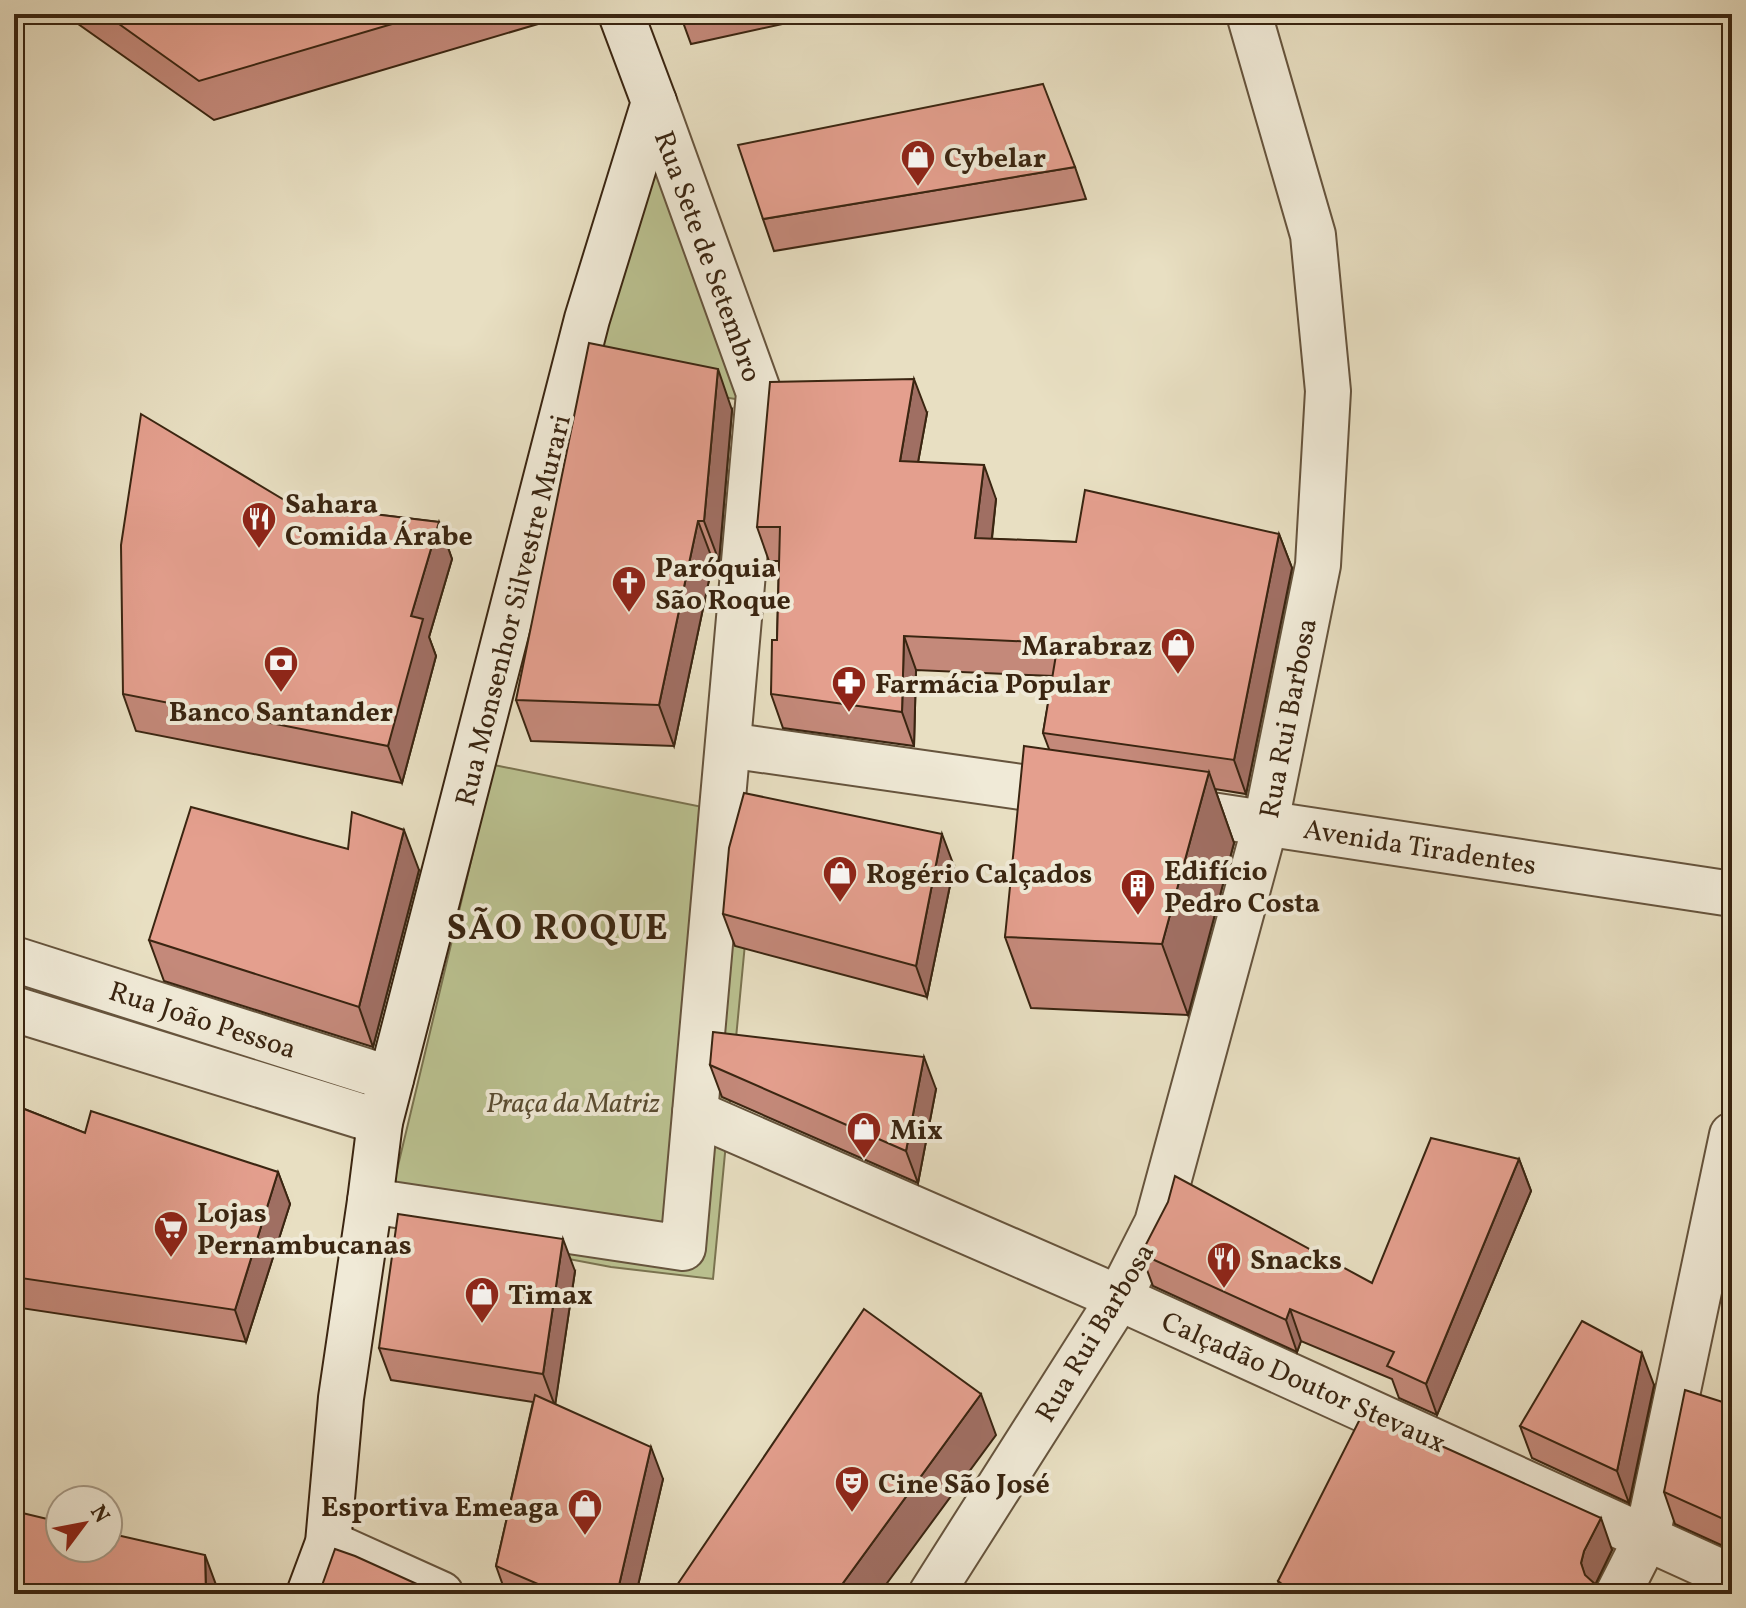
<svg xmlns="http://www.w3.org/2000/svg" width="1746" height="1608" viewBox="0 0 1746 1608" font-family="Vollkorn,serif">
<rect width="100%" height="100%" fill="#e8dfc2"/>
<filter id="stains"><feTurbulence type="fractalNoise" baseFrequency=".0025" numOctaves="4"/><feColorMatrix values="0 0 0 0 .2 0 0 0 0 .09 0 0 0 0 .02 0 0 0 .5 -.17"/></filter>
<radialGradient id="worn" r=".72"><stop offset=".6" stop-color="#630" stop-opacity="0"/><stop offset="1" stop-color="#630" stop-opacity=".3"/></radialGradient>
<g fill="#bac190" stroke="#7a7350" stroke-width="2">
<path d="M 653,141 L 747,401 L 586,374 Z"/>
<path d="M 494,765 L 757,818 L 713,1279 L 611,1267 L 384,1224 Z"/>
</g>
<g fill="none" stroke-linecap="round" stroke-linejoin="round">
<defs>
<g id="street">
<path d="M 728,745 L 1077,795"/>
<path d="M 1165,808 L 1732,894"/>
<path d="M 14,959 L 391,1079"/>
<path d="M 14,1009 L 380,1122"/>
<path d="M 695,1113 L 1119,1298 L 1732,1577"/>
<path d="M 370,1201 L 683,1248 L 759,393 L 654,102"/>
<path d="M 328,1543 L 441,1594"/>
<path d="M 931,1594 L 1119,1298 L 1157,1223 L 1266,822 L 1318,565 L 1328,391 L 1313,235 L 1249,14"/>
<path d="M 1618,1594 L 1647,1537 L 1732,1135"/>
</g>
<path id="secondary" d="M 309,1594 L 328,1543 L 341,1398 L 370,1201 L 380,1122 L 587,319 L 654,102 L 621,14"/>
</defs>
<use href="#street" stroke="#66543d" stroke-width="48"/>
<use href="#secondary" stroke="#3a2511" stroke-width="48"/>
<use href="#street" stroke="#f0ead7" stroke-width="44"/>
<use href="#secondary" stroke="#f0ead7" stroke-width="44"/>
</g>
<g fill="#c4897a" stroke="#3a2511" stroke-width="2">
<path d="M 64,14 L 535,14 L 538,24 L 214,120 Z"/>
<path d="M 680,14 L 828,14 L 691,44 Z"/>
<path d="M 1075,167 L 1086,199 L 774,251 L 763,219 Z"/>
<path d="M 732,410 L 719,561 L 713,561 L 674,746 L 531,741 L 516,700 Z"/>
<path d="M 927,413 L 918,462 L 996,499 L 992,539 L 1076,542 L 1279,534 L 1292,568 L 1246,794 L 1215,789 L 1234,843 L 1188,1015 L 1031,1008 L 1005,937 L 1049,749 L 1043,733 L 1053,676 L 916,670 L 914,746 L 783,728 L 771,694 L 777,640 L 779,561 L 769,561 L 757,527 Z"/>
<path d="M 291,504 L 439,522 L 452,559 L 429,637 L 436,656 L 402,783 L 136,731 L 123,694 Z"/>
<path d="M 348,849 L 419,870 L 373,1047 L 164,981 L 149,940 Z"/>
<path d="M 954,866 L 927,997 L 735,946 L 723,914 Z"/>
<path d="M 1732,1048 L 1732,1086 L 1727,1072 Z"/>
<path d="M 710,1065 L 936,1089 L 918,1183 L 722,1097 Z"/>
<path d="M 14,1105 L 85,1133 L 278,1172 L 290,1204 L 246,1342 L 14,1307 Z"/>
<path d="M 1519,1159 L 1531,1191 L 1437,1415 L 1399,1398 L 1392,1379 L 1301,1341 L 1297,1352 L 1153,1286 L 1141,1254 L 1372,1283 Z"/>
<path d="M 575,1271 L 555,1404 L 663,1479 L 636,1594 L 506,1594 L 496,1566 L 533,1402 L 391,1380 L 379,1348 Z"/>
<path d="M 1654,1385 L 1629,1503 L 1532,1458 L 1520,1426 Z"/>
<path d="M 1732,1405 L 1732,1550 L 1675,1524 L 1664,1492 Z"/>
<path d="M 1612,1550 L 1596,1583 L 1595,1585 L 1599,1594 L 1282,1594 L 1278,1581 Z"/>
</g>
<g fill="#a06f63" stroke="#3a2511" stroke-width="2">
<path d="M 718,369 L 732,410 L 719,561 L 704,521 Z"/>
<path d="M 914,379 L 927,413 L 912,495 L 900,461 Z"/>
<path d="M 984,465 L 996,499 L 988,572 L 975,538 Z"/>
<path d="M 698,521 L 713,561 L 674,746 L 659,705 Z"/>
<path d="M 439,522 L 452,559 L 429,637 L 436,656 L 402,783 L 388,746 L 411,616 Z"/>
<path d="M 1279,534 L 1292,568 L 1246,794 L 1234,760 Z"/>
<path d="M 904,636 L 916,670 L 914,746 L 902,712 Z"/>
<path d="M 1209,772 L 1234,843 L 1188,1015 L 1162,944 Z"/>
<path d="M 404,830 L 419,870 L 373,1047 L 359,1007 Z"/>
<path d="M 942,834 L 954,866 L 927,997 L 916,966 Z"/>
<path d="M 924,1057 L 936,1089 L 918,1183 L 906,1151 Z"/>
<path d="M 1519,1159 L 1531,1191 L 1437,1415 L 1426,1384 Z"/>
<path d="M 278,1172 L 290,1204 L 246,1342 L 235,1310 Z"/>
<path d="M 563,1239 L 575,1271 L 555,1406 L 543,1374 Z"/>
<path d="M 1290,1309 L 1301,1341 L 1297,1352 L 1286,1320 Z"/>
<path d="M 1642,1353 L 1654,1385 L 1629,1503 L 1617,1471 Z"/>
<path d="M 981,1394 L 996,1435 L 879,1594 L 835,1594 Z"/>
<path d="M 651,1447 L 663,1479 L 636,1594 L 617,1594 Z"/>
<path d="M 1601,1518 L 1612,1550 L 1596,1583 L 1595,1585 L 1599,1594 L 1590,1594 L 1581,1563 L 1584,1551 Z"/>
<path d="M 205,1555 L 219,1593 L 219,1594 L 206,1594 Z"/>
</g>
<g fill="#e49f8e" stroke="#3a2511" stroke-width="2">
<path d="M 105,14 L 426,14 L 199,81 Z"/>
<path d="M 1043,84 L 1075,167 L 763,219 L 738,145 Z"/>
<path d="M 589,343 L 718,369 L 704,521 L 698,521 L 659,705 L 516,700 Z"/>
<path d="M 914,379 L 900,461 L 984,465 L 975,538 L 1076,542 L 1085,490 L 1279,534 L 1234,760 L 1043,733 L 1058,643 L 904,636 L 902,712 L 771,694 L 772,640 L 777,640 L 780,527 L 757,527 L 770,382 Z"/>
<path d="M 141,414 L 291,504 L 439,522 L 411,616 L 423,619 L 388,746 L 123,694 L 121,545 Z"/>
<path d="M 1024,746 L 1209,772 L 1162,944 L 1005,937 Z"/>
<path d="M 744,793 L 942,834 L 916,966 L 723,914 L 729,848 Z"/>
<path d="M 191,807 L 348,849 L 352,812 L 404,830 L 359,1007 L 149,940 Z"/>
<path d="M 713,1032 L 924,1057 L 906,1151 L 710,1065 Z"/>
<path d="M 1732,1048 L 1732,1075 L 1727,1072 Z"/>
<path d="M 14,1105 L 85,1133 L 91,1111 L 278,1172 L 235,1310 L 14,1277 Z"/>
<path d="M 1431,1138 L 1519,1159 L 1426,1384 L 1387,1366 L 1394,1352 L 1290,1309 L 1286,1320 L 1141,1254 L 1168,1202 L 1175,1176 L 1372,1283 Z"/>
<path d="M 398,1214 L 563,1239 L 543,1374 L 379,1348 Z"/>
<path d="M 864,1309 L 981,1394 L 835,1594 L 671,1594 Z"/>
<path d="M 1582,1321 L 1642,1353 L 1617,1471 L 1520,1426 Z"/>
<path d="M 1685,1390 L 1732,1405 L 1732,1523 L 1664,1492 Z"/>
<path d="M 535,1395 L 651,1447 L 617,1594 L 561,1594 L 496,1566 Z"/>
<path d="M 1364,1411 L 1601,1518 L 1584,1551 L 1581,1563 L 1585,1575 L 1595,1584 L 1590,1594 L 1295,1594 L 1278,1581 Z"/>
<path d="M 14,1511 L 60,1522 L 60,1548 L 108,1548 L 108,1533 L 205,1555 L 206,1594 L 14,1594 Z"/>
<path d="M 335,1549 L 355,1556 L 419,1585 L 431,1587 L 438,1585 L 466,1594 L 319,1594 Z"/>
</g>
<defs>
<symbol id="shop-pin" viewBox="-11 -11 22 30"><path d="M0 17L-7.5 6A9.5 9.5 0 1 1 7.5 6Z" fill="#8f2418" stroke="#f0ead7"/><path d="M-5-2.5h2.3a2.7 3.5 0 0 1 5.4 0H5L5.5 6h-11ZM-1.5-2.5h3a1.5 2.3 0 0 0-3 0Z" fill="#fff"/></symbol>
<symbol id="restaurant-pin" viewBox="-11 -11 22 30"><path d="M0 17L-7.5 6A9.5 9.5 0 1 1 7.5 6Z" fill="#8f2418" stroke="#f0ead7"/><path d="M-5-6h1v4h1v-4h1v4h1v-4h1v5L-1.5 .5V6h-2V.5L-5-1ZM5-6V6H3V1.5H1.5Q1.5-4 5-6Z" fill="#fff"/></symbol>
<symbol id="church-pin" viewBox="-11 -11 22 30"><path d="M0 17L-7.5 6A9.5 9.5 0 1 1 7.5 6Z" fill="#8f2418" stroke="#f0ead7"/><path d="M-1.2-6h2.4v3.5h3.3v2.4h-3.3V6h-2.4V-.1h-3.3v-2.4h3.3Z" fill="#fff"/></symbol>
<symbol id="bank-pin" viewBox="-11 -11 22 30"><path d="M0 17L-7.5 6A9.5 9.5 0 1 1 7.5 6Z" fill="#8f2418" stroke="#f0ead7"/><path d="M-6-4H6V4H-6ZM0-2.3a2.3 2.3 0 1 0 0 4.6a2.3 2.3 0 1 0 0-4.6Z" fill="#fff"/></symbol>
<symbol id="pharmacy-pin" viewBox="-11 -11 22 30"><path d="M0 17L-7.5 6A9.5 9.5 0 1 1 7.5 6Z" fill="#8f2418" stroke="#f0ead7"/><path d="M-2-6h4v4h4v4h-4v4h-4v-4h-4v-4h4Z" fill="#fff"/></symbol>
<symbol id="building-pin" viewBox="-11 -11 22 30"><path d="M0 17L-7.5 6A9.5 9.5 0 1 1 7.5 6Z" fill="#8f2418" stroke="#f0ead7"/><path d="M-4-6H4V6H1V3H-1V6H-4ZM-2.5-4.3h1.7v1.8h-1.7ZM.8-4.3h1.7v1.8H.8ZM-2.5-1h1.7V.8h-1.7ZM.8-1h1.7V.8H.8Z" fill="#fff"/></symbol>
<symbol id="supermarket-pin" viewBox="-11 -11 22 30"><path d="M0 17L-7.5 6A9.5 9.5 0 1 1 7.5 6Z" fill="#8f2418" stroke="#f0ead7"/><path d="M-6-5.5h2.5l.6 2H6L4.5 2H-2.5L-4.4-4H-6ZM-1.5 3.2a1.3 1.3 0 1 0 .1 0ZM3 3.2a1.3 1.3 0 1 0 .1 0Z" fill="#fff"/></symbol>
<symbol id="theatre-pin" viewBox="-11 -11 22 30"><path d="M0 17L-7.5 6A9.5 9.5 0 1 1 7.5 6Z" fill="#8f2418" stroke="#f0ead7"/><path d="M-5-5.5Q0-4 5-5.5V0Q5 5 0 6Q-5 5-5 0ZM-3.3-2.5H-1v1.5H-3.3ZM1-2.5H3.3v1.5H1ZM-2.8 1Q0 5.5 2.8 1Z" fill="#fff"/></symbol>
</defs>
<g fill-rule="evenodd">
<use href="#shop-pin" x="898" y="137" width="40" height="54"/>
<use href="#restaurant-pin" x="239" y="499" width="40" height="54"/>
<use href="#church-pin" x="609" y="563" width="40" height="54"/>
<use href="#shop-pin" x="1158" y="625" width="40" height="54"/>
<use href="#bank-pin" x="261" y="643" width="40" height="54"/>
<use href="#pharmacy-pin" x="829" y="663" width="40" height="54"/>
<use href="#shop-pin" x="820" y="853" width="40" height="54"/>
<use href="#building-pin" x="1118" y="866" width="40" height="54"/>
<use href="#shop-pin" x="844" y="1109" width="40" height="54"/>
<use href="#supermarket-pin" x="151" y="1208" width="40" height="54"/>
<use href="#restaurant-pin" x="1204" y="1239" width="40" height="54"/>
<use href="#shop-pin" x="462" y="1274" width="40" height="54"/>
<use href="#theatre-pin" x="832" y="1463" width="40" height="54"/>
<use href="#shop-pin" x="565" y="1486" width="40" height="54"/>
</g>
<g text-anchor="middle" stroke-width="8" stroke-linejoin="round" paint-order="stroke">
<g font-size="28" font-weight="bold" fill="#3a2511" stroke="#f0ead7" text-anchor="start">
<text x="944" y="167">Cybelar</text>
<text x="285" y="513">Sahara<tspan x="285" dy="32">Comida Árabe</tspan></text>
<text x="655" y="577">Paróquia<tspan x="655" dy="32">São Roque</tspan></text>
<text x="1152" y="655" text-anchor="end">Marabraz</text>
<text x="875" y="693">Farmácia Popular</text>
<text x="281" y="721" text-anchor="middle">Banco Santander</text>
<text x="1164" y="880">Edifício<tspan x="1164" dy="32">Pedro Costa</tspan></text>
<text x="866" y="883">Rogério Calçados</text>
<text x="890" y="1139">Mix</text>
<text x="197" y="1222">Lojas<tspan x="197" dy="32">Pernambucanas</tspan></text>
<text x="1250" y="1269">Snacks</text>
<text x="508" y="1304">Timax</text>
<text x="878" y="1493">Cine São José</text>
<text x="559" y="1516" text-anchor="end">Esportiva Emeaga</text>
</g>
<g font-size="28" fill="#3a2511" stroke="#f0ead7">
<text transform="translate(709 256) rotate(70)" y="10">Rua Sete de Setembro</text>
<text transform="translate(512 610) rotate(-76)" y="10">Rua Monsenhor Silvestre Murari</text>
<text transform="translate(1287 718) rotate(-79)" y="10">Rua Rui Barbosa</text>
<text transform="translate(1420 846) rotate(9)" y="10">Avenida Tiradentes</text>
<text transform="translate(203 1019) rotate(18)" y="10">Rua João Pessoa</text>
<text transform="translate(1094 1332) rotate(-59)" y="10">Rua Rui Barbosa</text>
<text transform="translate(1304 1381) rotate(24)" y="10">Calçadão Doutor Stevaux</text>
</g>
<g font-size="28" font-style="italic" fill="#5a4c31" stroke="#f0ead7">
<text x="573" y="1112">Praça da Matriz</text>
</g>
<g font-size="36" font-weight="bold" letter-spacing="2" fill="#3a2511" stroke="#f0ead7">
<text x="558" y="939">SÃO ROQUE</text>
</g>
</g>
<rect width="1746" height="1608" fill="none" stroke="#e8dfc2" stroke-width="48"/>
<rect x="16" y="16" width="1714" height="1576" fill="none" stroke="#3a2511" stroke-width="4"/>
<rect x="24" y="24" width="1698" height="1560" fill="none" stroke="#3a2511" stroke-width="2"/>
<g transform="translate(84 1524) rotate(58)"><circle r="38" fill="#f0ead7" stroke="#a79b88" stroke-width="2"/>
<path d="M0-6L14 30L0 20L-14 30Z" fill="#8f2418"/>
<text y="-12" font-size="22" font-weight="bold" text-anchor="middle" fill="#3a2511">N</text>
</g>
<rect width="100%" height="100%" filter="url(#stains)"/>
<rect width="100%" height="100%" fill="url(#worn)"/>
</svg>
